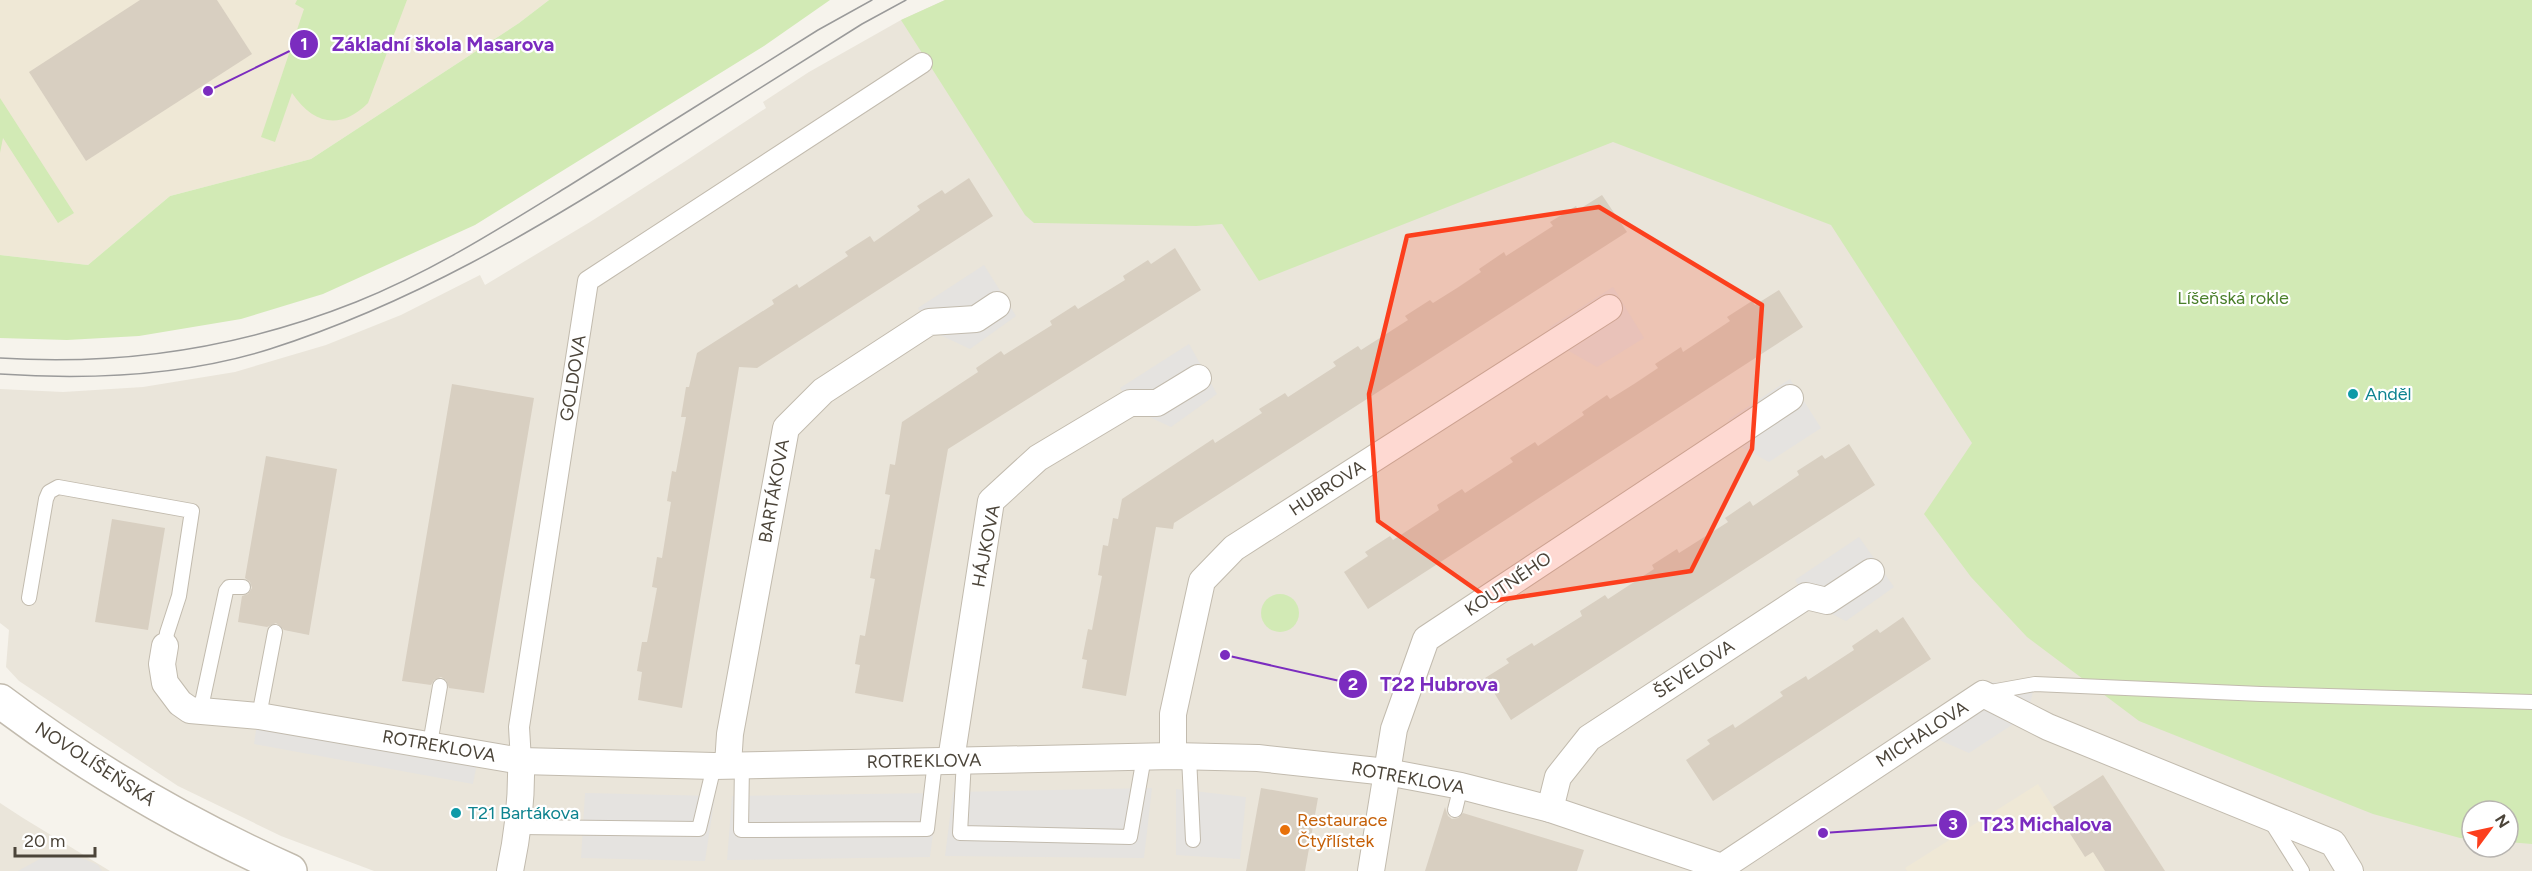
<svg xmlns="http://www.w3.org/2000/svg" width="2532" height="871" viewBox="0 0 2532 871" font-family="Figtree,sans-serif">
<rect width="100%" height="100%" fill="#f6f3ec"/>
<g fill="#eae5da" fill-rule="evenodd">
<path d="M 945,0 L 2532,0 L 2532,871 L 374,871 L 281,836 L 178,786 L 19,681 L 6,667 L 9,630 L 0,623 L 0,389 L 63,392 L 143,387 L 235,372 L 326,345 L 401,315 L 480,275 L 485,285 L 590,222 L 684,162 L 766,108 L 763,102 L 809,72 L 901,20 ZM 2472,811 L 2508,811 L 2508,847 L 2472,847 Z"/>
<path d="M 0,803 L 23,818 L 110,871 L 0,871 Z"/>
</g>
<g fill="#efe8d6">
<path d="M 0,0 L 549,0 L 519,23 L 311,159 L 170,196 L 88,265 L 0,255 Z"/>
<path d="M 2103,775 L 2165,871 L 1907,871 L 1905,868 L 2038,784 L 2053,807 Z"/>
</g>
<g fill="#d2eab5">
<path d="M 297,0 L 407,0 L 368,103 C 340,131 313,124 292,93 L 275,142 L 261,137 L 304,9 L 295,4 Z"/>
<path d="M 549,0 L 830,0 L 764,46 L 475,225 L 323,294 L 241,319 L 139,336 L 67,340 L 0,338 L 0,255 L 88,265 L 170,196 L 311,159 L 519,23 Z"/>
<path d="M 945,0 L 2532,0 L 2532,844 L 2508,842 L 2508,811 L 2472,811 L 2472,839 L 2460,838 L 2373,814 L 2139,721 L 2027,637 L 1971,577 L 1924,514 L 1972,443 L 1831,225 L 1613,142 L 1259,281 L 1222,224 L 1196,226 L 1041,223 L 1034,223 L 1025,215 L 901,20 Z"/>
<path d="M 0,98 L 74,213 L 58,223 L 3,138 L 0,153 Z"/>
<circle cx="1280" cy="613" r="19"/>
</g>
<g fill="#e5e3e0">
<path d="M 984,265 L 1016,316 L 970,349 L 936,333 L 918,308 Z"/>
<path d="M 1613,287 L 1644,338 L 1597,367 L 1553,342 L 1550,327 Z"/>
<path d="M 1189,344 L 1217,394 L 1171,427 L 1136,411 L 1120,388 Z"/>
<path d="M 1790,379 L 1821,428 L 1769,462 L 1726,439 L 1729,419 Z"/>
<path d="M 1859,537 L 1894,587 L 1846,621 L 1812,604 L 1795,580 Z"/>
<path d="M 1982,682 L 2035,684 L 2027,715 L 1969,753 L 1935,738 Z"/>
<path d="M 257,723 L 477,763 L 473,784 L 254,744 Z"/>
<path d="M 1152,788 L 1144,858 L 945,856 L 953,792 Z"/>
<path d="M 1176,789 L 1246,797 L 1240,859 L 1176,855 Z"/>
<path d="M 585,793 L 715,796 L 705,861 L 581,858 Z"/>
<path d="M 938,793 L 930,857 L 727,860 L 732,796 Z"/>
<path d="M 66,854 L 84,859 L 98,865 L 102,871 L 18,871 L 47,855 Z"/>
</g>
<g fill="#d8cfc1">
<path d="M 140,0 L 217,0 L 252,54 L 86,161 L 29,72 Z"/>
<path d="M 969,178 L 993,216 L 757,368 L 739,367 L 682,708 L 638,700 L 642,672 L 637,671 L 642,642 L 647,642 L 657,588 L 652,587 L 657,557 L 662,558 L 671,502 L 667,501 L 672,471 L 676,472 L 686,417 L 681,417 L 686,387 L 689,387 L 697,353 L 774,304 L 772,300 L 797,284 L 799,288 L 848,256 L 845,252 L 870,236 L 874,242 L 920,210 L 917,206 L 942,190 L 945,194 Z"/>
<path d="M 1602,195 L 1627,232 L 1174,523 L 1173,529 L 1156,527 L 1126,696 L 1082,688 L 1087,660 L 1082,659 L 1088,629 L 1092,630 L 1102,576 L 1098,575 L 1103,545 L 1108,546 L 1113,518 L 1118,519 L 1122,499 L 1213,439 L 1215,443 L 1262,413 L 1259,409 L 1285,393 L 1288,397 L 1336,366 L 1333,362 L 1358,346 L 1361,350 L 1408,320 L 1405,316 L 1430,300 L 1433,303 L 1457,288 L 1481,272 L 1479,269 L 1504,252 L 1506,256 L 1553,226 L 1550,222 L 1576,206 L 1578,210 Z"/>
<path d="M 1175,248 L 1201,290 L 948,449 L 903,702 L 855,693 L 860,665 L 855,664 L 860,635 L 865,636 L 875,579 L 870,578 L 875,549 L 880,550 L 890,495 L 885,494 L 890,464 L 895,465 L 902,422 L 978,372 L 976,368 L 1001,351 L 1004,355 L 1052,325 L 1050,321 L 1075,305 L 1078,309 L 1125,280 L 1123,276 L 1148,260 L 1151,264 Z"/>
<path d="M 1779,290 L 1803,327 L 1368,609 L 1344,572 L 1368,556 L 1365,552 L 1390,536 L 1393,540 L 1439,510 L 1437,505 L 1462,489 L 1465,493 L 1513,462 L 1510,458 L 1535,442 L 1538,446 L 1584,415 L 1582,412 L 1607,395 L 1610,399 L 1634,384 L 1658,368 L 1655,364 L 1681,347 L 1683,352 L 1730,321 L 1727,317 L 1752,301 L 1755,305 Z"/>
<path d="M 452,384 L 534,398 L 484,693 L 449,688 L 446,680 L 441,677 L 434,680 L 431,685 L 402,681 Z"/>
<path d="M 1849,444 L 1875,485 L 1511,720 L 1485,678 L 1509,663 L 1506,659 L 1532,643 L 1534,646 L 1582,616 L 1580,611 L 1605,595 L 1608,599 L 1654,569 L 1652,565 L 1677,549 L 1679,553 L 1728,522 L 1725,518 L 1750,501 L 1753,506 L 1799,475 L 1797,471 L 1822,455 L 1825,459 Z"/>
<path d="M 266,456 L 337,469 L 309,635 L 284,630 L 276,623 L 267,627 L 238,622 L 242,596 L 248,594 L 252,588 L 250,582 L 245,578 Z"/>
<path d="M 112,519 L 165,528 L 148,630 L 95,622 Z"/>
<path d="M 1903,617 L 1931,659 L 1713,801 L 1686,760 L 1710,744 L 1707,740 L 1733,724 L 1735,728 L 1783,696 L 1780,692 L 1806,676 L 1808,680 L 1854,650 L 1852,646 L 1877,629 L 1880,633 Z"/>
<path d="M 2103,775 L 2147,843 L 2165,871 L 2105,871 L 2093,852 L 2085,857 L 2053,807 Z"/>
<path d="M 1261,788 L 1318,798 L 1305,871 L 1246,871 Z"/>
<path d="M 1445,807 L 1448,816 L 1452,819 L 1458,818 L 1463,813 L 1584,850 L 1577,871 L 1425,871 Z"/>
</g>
<g fill="none" stroke-linecap="round" stroke-linejoin="round">
<defs>
<g id="service">
<path d="M 29,598 L 46,499 L 49,492 L 58,487 L 192,511 L 179,596 L 167,633 L 165,646"/>
<path d="M 1985,693 L 2035,684 L 2261,694 L 2532,702"/>
<path d="M 200,712 L 226,591 L 229,587 L 243,587"/>
<path d="M 259,716 L 275,632"/>
<path d="M 430,744 L 440,686"/>
<path d="M 1189,757 L 1193,840"/>
<path d="M 964,760 L 960,833 L 1130,837 L 1144,757"/>
<path d="M 742,764 L 741,830 L 927,829 L 935,761"/>
<path d="M 1455,810 L 1461,786"/>
<path d="M 2270,820 L 2302,871"/>
<path d="M 519,827 L 699,829 L 714,766"/>
</g>
<path id="pedestrian" d="M 521,761 L 519,727 L 588,281 L 922,63"/>
<g id="minor">
<path d="M 165,646 L 162,664 L 165,683 L 180,703 L 190,710 L 259,716 L 521,761 L 714,766 L 1173,756 L 1258,758 L 1387,772 L 1461,786 L 1550,809 L 1722,867 L 1983,694 L 2048,727 L 2333,843 L 2350,871"/>
<path d="M 1173,756 L 1173,714 L 1202,581 L 1234,548 L 1609,308"/>
<path d="M 951,760 L 991,501 L 1038,458 L 1130,403 L 1157,403 L 1198,378"/>
<path d="M 728,765 L 730,734 L 786,428 L 823,391 L 929,322 L 976,319 L 997,305"/>
<path d="M 1550,809 L 1558,777 L 1589,738 L 1806,596 L 1827,601 L 1871,572"/>
<path d="M 510,871 C 518,833 522,799 521,761"/>
<path d="M 1371,871 L 1394,729 L 1426,639 L 1790,398"/>
</g>
<path id="tertiary" d="M 0,701 C 90,769 187,825 290,871"/>
</defs>
<use href="#service" stroke="#c2bbae" stroke-width="16"/>
<use href="#pedestrian" stroke="#c2bbae" stroke-width="22"/>
<use href="#minor" stroke="#c2bbae" stroke-width="28"/>
<use href="#tertiary" stroke="#c2bbae" stroke-width="36"/>
<use href="#service" stroke="#fff" stroke-width="14"/>
<use href="#pedestrian" stroke="#fff" stroke-width="20"/>
<use href="#minor" stroke="#fff" stroke-width="26"/>
<use href="#tertiary" stroke="#fff" stroke-width="33"/>
<g stroke="#9a9a9a" stroke-width="1.5">
<path d="M 0,358 C 122,366 243,347 356,302 C 431,272 499,229 567,187 C 651,135 734,82 818,30 L 872,0"/>
<path d="M 0,374 C 89,380 184,376 270,349 C 411,304 536,230 660,151 C 727,109 794,66 862,24 L 906,0"/>
</g>
</g>
<path fill="#fc3f1d" fill-opacity="0.2" stroke="#fc3f1d" stroke-width="4.5" stroke-linejoin="round" d="M 1599,207 L 1762,305 L 1752,449 L 1691,571 L 1492,601 L 1378,521 L 1369,394 L 1407,236 Z"/>
<g fill="#0f9aa8" stroke="#fff" stroke-width="2">
<circle cx="2353" cy="394" r="6"/>
<circle cx="456" cy="813" r="6"/>
</g>
<circle fill="#e8710a" stroke="#fff" stroke-width="2" cx="1285" cy="830" r="6"/>
<g text-anchor="middle" stroke-width="4.5" stroke-linejoin="round" paint-order="stroke">
<g font-size="18" fill="#4a7f2a" stroke="#fff">
<text x="2233" y="304">Líšeňská rokle</text>
</g>
<g font-size="18" fill="#4b4439" stroke="#fff">
<text transform="translate(573 378) rotate(-81)" y="6">GOLDOVA</text>
<text transform="translate(1327 488) rotate(-33)" y="6">HUBROVA</text>
<text transform="translate(774 491) rotate(-80)" y="6">BARTÁKOVA</text>
<text transform="translate(986 546) rotate(-79)" y="6">HÁJKOVA</text>
<text transform="translate(1508 584) rotate(-34)" y="6">KOUTNÉHO</text>
<text transform="translate(1694 669) rotate(-33)" y="6">ŠEVELOVA</text>
<text transform="translate(1922 734) rotate(-33)" y="6">MICHALOVA</text>
<text transform="translate(439 746) rotate(10)" y="6">ROTREKLOVA</text>
<text transform="translate(924 761) rotate(-1)" y="6">ROTREKLOVA</text>
<text transform="translate(95 764) rotate(33)" y="6">NOVOLÍŠEŇSKÁ</text>
<text transform="translate(1408 778) rotate(10)" y="6">ROTREKLOVA</text>
</g>
<g font-size="18" fill="#0d838f" stroke="#fff" text-anchor="start">
<text x="2365" y="400">Anděl</text>
<text x="468" y="819">T21 Bartákova</text>
</g>
<g font-size="18" fill="#c56008" stroke="#fff" text-anchor="start">
<text x="1297" y="826">Restaurace<tspan x="1297" dy="21">Čtyřlístek</tspan></text>
</g>
</g>
<path fill="none" stroke="#7b2cbf" stroke-width="2" d="M208 91L304 44M1225 655L1353 684M1823 833L1953 824"/>
<g fill="#7b2cbf" stroke="#fff" stroke-width="2">
<circle cx="208" cy="91" r="6"/>
<circle cx="1225" cy="655" r="6"/>
<circle cx="1823" cy="833" r="6"/>
<circle cx="304" cy="44" r="15"/>
<circle cx="1353" cy="684" r="15"/>
<circle cx="1953" cy="824" r="15"/>
</g>
<g font-size="18" text-anchor="middle" font-weight="bold" fill="#fff">
<text x="304" y="50">1</text>
<text x="1353" y="690">2</text>
<text x="1953" y="830">3</text>
</g>
<g font-size="20" text-anchor="middle" font-weight="bold" fill="#7b2cbf" stroke="#fff" stroke-width="4.5" stroke-linejoin="round" paint-order="stroke">
<text x="443" y="51">Základní škola Masarova</text>
<text x="1439" y="691">T22 Hubrova</text>
<text x="2046" y="831">T23 Michalova</text>
</g>
<g transform="translate(2490 829) rotate(57)"><circle r="28" fill="#ffffff" stroke="#b7b4b0" stroke-width="1.5"/>
<path d="M0-4.5L10 22L0 15L-10 22Z" fill="#fc3f1d"/>
<text y="-9" font-size="16" font-weight="bold" text-anchor="middle" fill="#4b4439">N</text>
</g>
<path d="M15 847v9h80v-9" fill="none" stroke="#4b4439" stroke-width="3"/>
<text x="24" y="847" font-size="18" fill="#4b4439" stroke="#ffffff" stroke-width="4.5" paint-order="stroke">20 m</text>
</svg>
